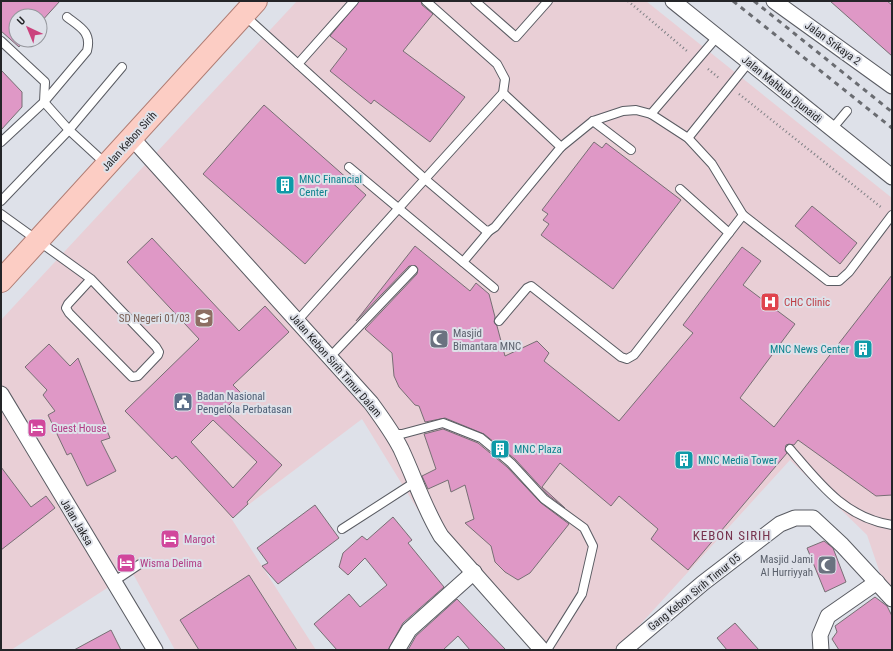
<svg xmlns="http://www.w3.org/2000/svg" width="893" height="651" viewBox="0 0 893 651" font-family="'Roboto Condensed',sans-serif">
<rect width="100%" height="100%" fill="#dee1e9"/>
<path fill="#e9cfd6" d="M 297,1 L 646,1 L 892,198 L 892,608 L 867,535 L 790,460 L 617,650 L 537,650 L 440,546 L 362,419 L 231,518 L 316,650 L 175,650 L 132,572 L 11,650 L 1,650 L 1,320 Z"/>
<g fill="#df98c6" stroke="#776f74" fill-rule="evenodd">
<path d="M 1,1 L 60,1 L 40,23 L 40,16 L 16,16 L 16,40 L 24,40 L 19,47 L 1,31 Z"/>
<path d="M 359,1 L 421,1 L 422,5 L 433,14 L 403,51 L 465,97 L 430,142 L 374,100 L 371,104 L 330,71 L 347,49 L 330,36 Z"/>
<path d="M 830,1 L 887,1 L 892,5 L 892,56 Z"/>
<path d="M 1,70 L 22,92 L 22,107 L 1,130 Z"/>
<path d="M 264,105 L 366,195 L 305,264 L 203,174 Z"/>
<path d="M 594,142 L 602,148 L 606,143 L 681,200 L 613,289 L 541,235 L 549,224 L 543,220 L 548,214 L 542,210 Z"/>
<path d="M 812,206 L 857,243 L 840,264 L 795,226 Z"/>
<path d="M 152,238 L 239,331 L 265,306 L 289,332 L 233,385 L 241,393 L 224,410 L 282,465 L 247,502 L 248,504 L 233,518 L 176,456 L 172,459 L 125,411 L 199,339 L 127,262 ZM 213,420 L 257,462 L 233,488 L 191,442 Z"/>
<path d="M 415,246 L 470,291 L 476,283 L 489,294 L 495,317 L 494,322 L 497,326 L 505,356 L 537,341 L 549,353 L 544,361 L 619,421 L 693,333 L 683,325 L 742,247 L 761,261 L 743,285 L 795,324 L 740,398 L 774,427 L 892,275 L 892,495 L 876,496 L 798,440 L 794,445 L 789,444 L 786,445 L 785,450 L 787,453 L 688,570 L 651,539 L 658,529 L 619,496 L 611,506 L 560,463 L 542,487 L 565,508 L 548,495 L 515,459 L 484,434 L 445,418 L 425,422 L 419,406 L 415,405 L 399,387 L 394,376 L 392,353 L 365,329 L 417,274 L 418,269 L 416,266 L 409,266 L 356,321 Z"/>
<path d="M 49,344 L 70,366 L 78,358 L 110,438 L 101,441 L 116,471 L 87,486 L 71,453 L 67,455 L 48,415 L 55,411 L 43,395 L 47,390 L 25,367 Z"/>
<path d="M 443,429 L 478,443 L 507,467 L 541,503 L 569,524 L 530,573 L 518,580 L 505,572 L 495,562 L 491,546 L 465,523 L 474,519 L 465,485 L 451,492 L 448,480 L 428,489 L 422,476 L 436,469 L 424,434 Z"/>
<path d="M 1,467 L 31,507 L 46,496 L 55,508 L 1,550 Z"/>
<path d="M 315,505 L 339,538 L 278,584 L 262,566 L 268,563 L 257,548 Z"/>
<path d="M 393,517 L 412,540 L 408,543 L 444,587 L 403,623 L 388,650 L 337,650 L 314,624 L 349,594 L 360,607 L 387,585 L 365,558 L 348,575 L 339,567 L 343,553 L 362,536 L 367,540 Z"/>
<path d="M 824,541 L 833,548 L 846,582 L 825,592 L 807,548 Z"/>
<path d="M 249,575 L 297,650 L 199,650 L 180,620 Z"/>
<path d="M 875,597 L 887,606 L 892,616 L 892,650 L 839,650 L 832,639 L 837,632 L 835,626 Z"/>
<path d="M 457,599 L 506,650 L 470,650 L 458,636 L 443,650 L 408,650 L 416,636 Z"/>
<path d="M 735,623 L 759,650 L 727,650 L 717,638 Z"/>
<path d="M 111,630 L 121,650 L 74,650 Z"/>
</g>
<g fill="none" stroke-linecap="round" stroke-linejoin="round">
<defs>
<g id="service">
<path d="M 426,1 L 497,64 L 505,79 L 503,93 L 425,179 L 485,230 L 489,231 L 495,227 L 561,147 L 593,121 L 623,111 L 636,110 L 651,114 L 688,138 L 712,164 L 743,215 L 828,281 L 839,281 L 849,272 L 892,215"/>
<path d="M 475,1 L 516,37 L 548,1"/>
<path d="M 244,15 L 298,64"/>
<path d="M 1,41 L 45,82 L 44,102 L 69,130 L 107,165"/>
<path d="M 503,93 L 561,147"/>
<path d="M 651,114 L 717,37"/>
<path d="M 593,121 L 631,150"/>
<path d="M 832,129 L 847,111"/>
<path d="M 688,138 L 749,62"/>
<path d="M 1,142 L 44,102 L 87,51 C 92,32 80,27 67,17"/>
<path d="M 349,167 L 494,288"/>
<path d="M 680,189 L 729,233"/>
<path d="M 1,201 L 69,130 L 122,67"/>
<path d="M 1,214 L 91,279 L 156,347 L 159,352 L 158,355 L 138,376 L 132,377 L 128,373 L 69,313 L 66,308 L 68,304 L 91,279"/>
<path d="M 463,262 L 489,231"/>
<path d="M 298,320 L 425,179 L 298,64 L 354,1"/>
<path d="M 499,321 L 527,288 L 531,286 L 621,357 L 627,359 L 634,355 L 743,215"/>
<path d="M 330,357 L 413,270"/>
<path d="M 393,434 L 402,434 L 443,423 L 481,438 L 511,463 L 544,499 L 584,528 L 593,546 L 582,594 L 547,650"/>
<path d="M 790,449 C 819,483 845,518 892,525"/>
<path d="M 342,529 L 415,482"/>
<path d="M 113,582 L 140,564"/>
</g>
<g id="minor">
<path d="M 673,1 L 892,177"/>
<path d="M 774,1 L 892,86"/>
<path d="M 132,138 L 371,403 C 382,418 393,433 401,449 C 415,479 424,508 441,536 L 542,650"/>
<path d="M 1,394 L 155,650"/>
<path d="M 397,650 L 409,630 L 474,572"/>
<path d="M 624,650 L 703,583 L 780,524 L 795,518 L 813,518 L 842,545 L 892,599"/>
<path d="M 821,650 L 820,635 L 828,616 L 877,582"/>
</g>
<path id="primary" d="M 1,281 L 256,1"/>
</defs>
<use href="#service" stroke="#595b62" stroke-width="10"/>
<use href="#minor" stroke="#595b62" stroke-width="17"/>
<use href="#primary" stroke="#af7c73" stroke-width="24"/>
<g stroke="#7d7f84" stroke-width="2.5" stroke-dasharray="1 3" stroke-linecap="butt">
<path d="M 628,1 L 687,51"/>
<path d="M 708,69 L 719,78"/>
<path d="M 739,94 L 882,208"/>
</g>
<use href="#service" stroke="#fff" stroke-width="8"/>
<use href="#minor" stroke="#fff" stroke-width="15"/>
<use href="#primary" stroke="#fccdc4" stroke-width="22"/>
<g stroke="#6a6c71" stroke-width="3" stroke-dasharray="5 5" stroke-linecap="butt">
<path d="M 733,1 L 892,128"/>
<path d="M 754,1 L 892,112"/>
</g>
</g>
<defs>
<symbol id="building-square" viewBox="-11 -11 22 22"><rect x="-9" y="-9" width="18" height="18" rx="4" fill="#0f9aa8" stroke="#dee1e9"/><path d="M-4-6H4V6H1V3H-1V6H-4ZM-2.5-4.3h1.7v1.8h-1.7ZM.8-4.3h1.7v1.8H.8ZM-2.5-1h1.7V.8h-1.7ZM.8-1h1.7V.8H.8Z" fill="#fff"/></symbol>
<symbol id="hospital-square" viewBox="-11 -11 22 22"><rect x="-9" y="-9" width="18" height="18" rx="4" fill="#e0444e" stroke="#dee1e9"/><path d="M-5-5h3v3.5h4V-5h3V5h-3V1.5h-4V5h-3Z" fill="#fff"/></symbol>
<symbol id="school-square" viewBox="-11 -11 22 22"><rect x="-9" y="-9" width="18" height="18" rx="4" fill="#8d6e63" stroke="#dee1e9"/><path d="M0-5L7-2L0 1L-7-2ZM-4 1L0 2.5L4 1V4Q0 6-4 4Z" fill="#fff"/></symbol>
<symbol id="mosque-square" viewBox="-11 -11 22 22"><rect x="-9" y="-9" width="18" height="18" rx="4" fill="#6b7280" stroke="#dee1e9"/><path d="M3.5-4.9A6 6 0 1 0 3.5 4.9A5 5 0 1 1 3.5-4.9Z" fill="#fff"/></symbol>
<symbol id="civic-square" viewBox="-11 -11 22 22"><rect x="-9" y="-9" width="18" height="18" rx="4" fill="#5c6f8a" stroke="#dee1e9"/><path d="M-.6-6.5H3V-4.5H.6V-3L4-1V1h2V6H-6V1h2V-1L-.6-3ZM-1.2 2.5V6h2.4V2.5Z" fill="#fff"/></symbol>
<symbol id="hotel-square" viewBox="-11 -11 22 22"><rect x="-9" y="-9" width="18" height="18" rx="4" fill="#d1479c" stroke="#dee1e9"/><path d="M-6-4.5h1.5V1H6V5H4.5V3h-9V5H-6ZM-4 0a1.8 1.8 0 1 1 3.6 0ZM.5 0V-2.5h3Q6-2.5 6 0Z" fill="#fff"/></symbol>
</defs>
<g fill-rule="evenodd">
<use href="#building-square" x="274" y="174" width="22" height="22"/>
<use href="#hospital-square" x="759" y="291" width="22" height="22"/>
<use href="#school-square" x="193" y="307" width="22" height="22"/>
<use href="#mosque-square" x="428" y="328" width="22" height="22"/>
<use href="#building-square" x="852" y="338" width="22" height="22"/>
<use href="#civic-square" x="172" y="391" width="22" height="22"/>
<use href="#hotel-square" x="26" y="417" width="22" height="22"/>
<use href="#building-square" x="489" y="438" width="22" height="22"/>
<use href="#building-square" x="673" y="449" width="22" height="22"/>
<use href="#hotel-square" x="159" y="528" width="22" height="22"/>
<use href="#hotel-square" x="115" y="552" width="22" height="22"/>
<use href="#mosque-square" x="816" y="554" width="22" height="22"/>
</g>
<g text-anchor="middle" stroke-width="4" stroke-linejoin="round" paint-order="stroke">
<g font-size="11" fill="#242528" stroke="#dee1e9">
<text transform="translate(833 43) rotate(36)" y="4">Jalan Srikaya 2</text>
<text transform="translate(782 89) rotate(39)" y="4">Jalan Mahbub Djunaidi</text>
<text transform="translate(129 141) rotate(-48)" y="4">Jalan Kebon Sirih</text>
<text transform="translate(336 365) rotate(49)" y="4">Jalan Kebon Sirih Timur Dalam</text>
<text transform="translate(77 522) rotate(59)" y="4">Jalan Jaksa</text>
<text transform="translate(694 592) rotate(-39)" y="4">Gang Kebon Sirih Timur 05</text>
</g>
<g font-size="11" fill="#0d838f" stroke="#dee1e9" text-anchor="start">
<text x="299" y="183">MNC Financial<tspan x="299" dy="13">Center</tspan></text>
<text x="849" y="353" text-anchor="end">MNC News Center</text>
<text x="514" y="453">MNC Plaza</text>
<text x="698" y="464">MNC Media Tower</text>
</g>
<g font-size="11" fill="#be3a42" stroke="#dee1e9" text-anchor="start">
<text x="784" y="306">CHC Clinic</text>
</g>
<g font-size="11" fill="#785e54" stroke="#dee1e9" text-anchor="end">
<text x="190" y="322">SD Negeri 01/03</text>
</g>
<g font-size="11" fill="#5b616d" stroke="#dee1e9" text-anchor="start">
<text x="453" y="337">Masjid<tspan x="453" dy="13">Bimantara MNC</tspan></text>
<text x="813" y="563" text-anchor="end">Masjid Jami<tspan x="813" dy="13">Al Hurriyyah</tspan></text>
</g>
<g font-size="11" fill="#4e5e75" stroke="#dee1e9" text-anchor="start">
<text x="197" y="400">Badan Nasional<tspan x="197" dy="13">Pengelola Perbatasan</tspan></text>
</g>
<g font-size="11" fill="#b23c85" stroke="#dee1e9" text-anchor="start">
<text x="51" y="432">Guest House</text>
<text x="184" y="543">Margot</text>
<text x="140" y="567">Wisma Delima</text>
</g>
<g font-size="13" letter-spacing="1" fill="#77334e" stroke="#dee1e9">
<text x="732" y="540">KEBON SIRIH</text>
</g>
</g>
<rect width="893" height="651" fill="none" stroke="#242528" stroke-width="4"/>
<g transform="translate(28 28) rotate(316)"><circle r="19" fill="#dee1e9" stroke="#94969c"/>
<path d="M0-3L7 15L0 10L-7 15Z" fill="#cb427d"/>
<text y="-6" font-size="11" font-weight="bold" text-anchor="middle" fill="#242528">U</text>
</g>
</svg>
